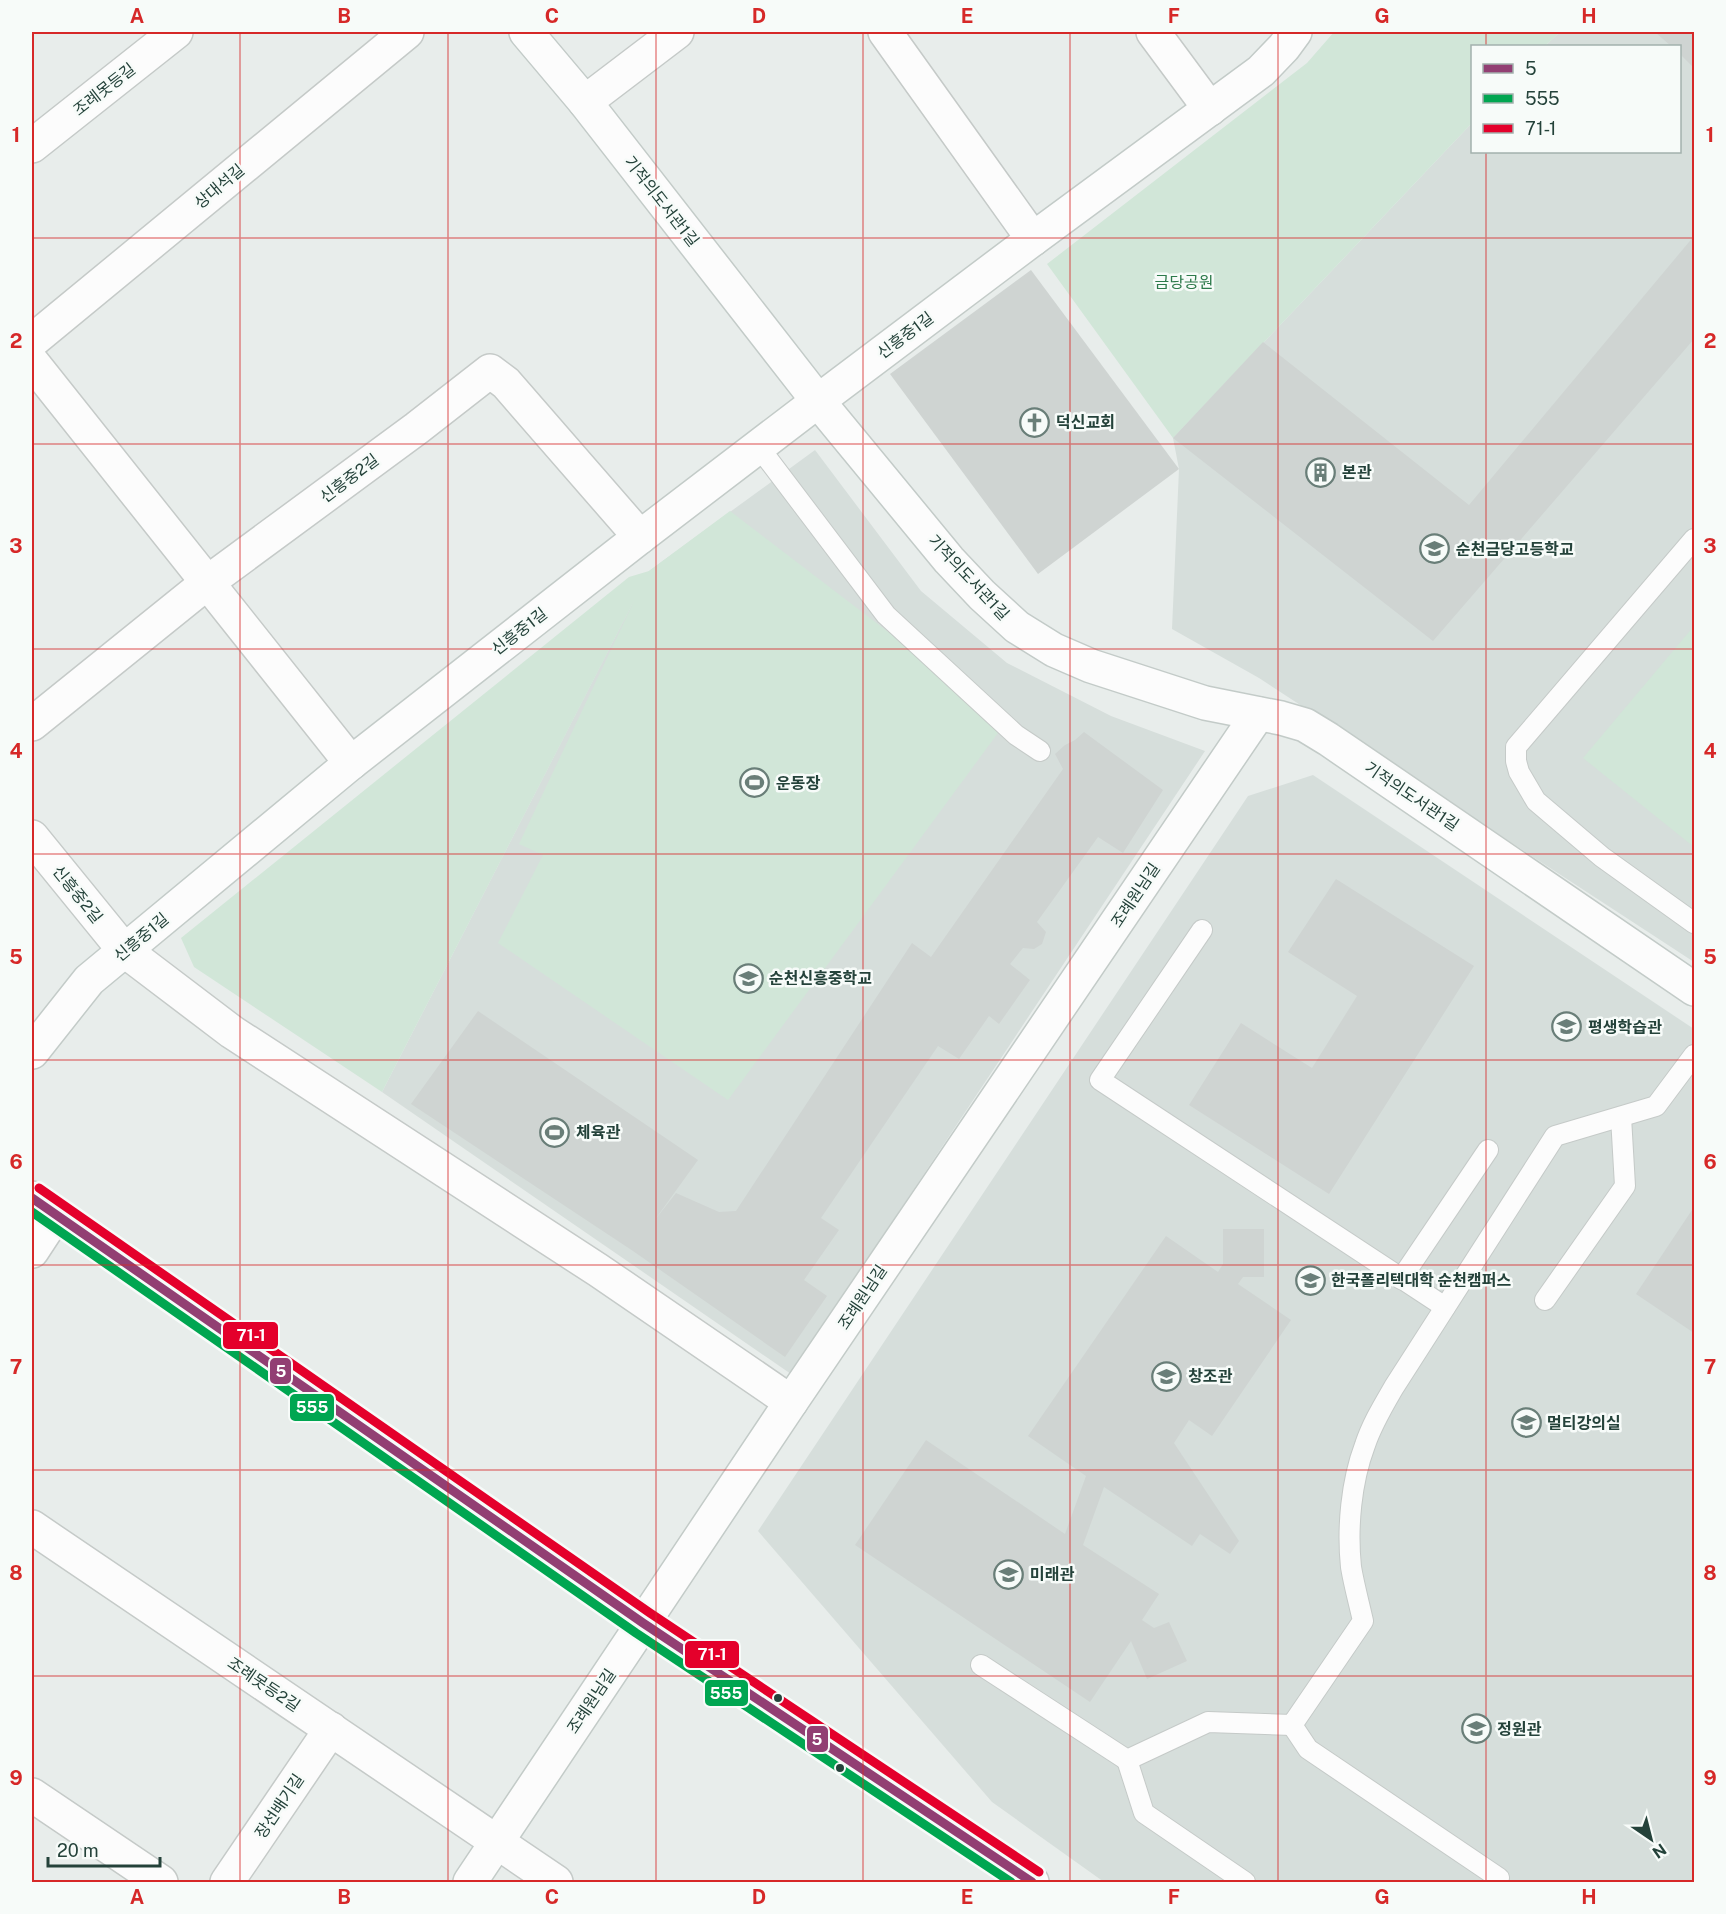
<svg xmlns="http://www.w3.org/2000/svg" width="1726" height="1914" viewBox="0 0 1726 1914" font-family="'Public Sans','Noto Sans KR',sans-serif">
<rect width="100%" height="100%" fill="#e8edeb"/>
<g fill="#d6dedb">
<path d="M 1560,32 L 1694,32 L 1694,962 L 1259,678 L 1172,629 L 1179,469 L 1173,438 L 1472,123 L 1472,152 L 1680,152 L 1680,46 L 1545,46 Z"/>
<path d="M 815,450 L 921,591 L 1007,663 L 1111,716 L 1205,751 L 791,1374 L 382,1092 L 649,571 Z"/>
<path d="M 1313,775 L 1694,1029 L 1694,1882 L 1104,1882 L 992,1802 L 758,1531 L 1248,796 Z"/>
</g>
<g fill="#d1e6d8">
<path d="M 1334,32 L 1560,32 L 1545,46 L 1472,46 L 1472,123 L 1173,438 L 1047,264 L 1307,63 Z"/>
<path d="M 730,511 L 1006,722 L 728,1100 L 498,943 L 543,855 L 519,844 L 635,599 L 382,1092 L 194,967 L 181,938 L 629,577 L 649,571 Z"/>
<path d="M 1694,626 L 1694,847 L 1583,758 Z"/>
</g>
<g fill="#cfd4d2">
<path d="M 1655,32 L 1694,32 L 1694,68 L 1680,54 L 1680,46 L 1671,46 Z"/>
<path d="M 1694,236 L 1694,339 L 1433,641 L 1173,438 L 1263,342 L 1469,505 Z"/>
<path d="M 1031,270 L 1179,469 L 1038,574 L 890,374 Z"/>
<path d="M 1084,732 L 1163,790 L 1123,853 L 1098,837 L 1037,922 L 1046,932 L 1042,944 L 1034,949 L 1023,948 L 1010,964 L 1030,980 L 999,1024 L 989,1016 L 959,1059 L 938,1046 L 821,1218 L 839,1230 L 804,1280 L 827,1296 L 785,1357 L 633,1251 L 411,1104 L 478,1011 L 698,1160 L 654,1221 L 676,1193 L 719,1212 L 736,1211 L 912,943 L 931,957 L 1063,769 L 1055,754 L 1065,745 L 1075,740 Z"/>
<path d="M 1336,879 L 1474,966 L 1329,1194 L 1189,1105 L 1241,1023 L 1312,1068 L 1357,996 L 1288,952 Z"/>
<path d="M 1694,1207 L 1694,1333 L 1636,1294 Z"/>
<path d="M 1223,1229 L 1264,1229 L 1264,1277 L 1243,1277 L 1238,1284 L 1291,1320 L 1212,1436 L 1189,1420 L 1174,1443 L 1239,1541 L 1230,1554 L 1200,1534 L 1192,1546 L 1104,1487 L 1083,1545 L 1159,1594 L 1142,1620 L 1154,1628 L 1169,1622 L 1187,1661 L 1147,1679 L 1131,1641 L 1090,1702 L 855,1545 L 926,1440 L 1065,1534 L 1086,1476 L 1028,1436 L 1166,1236 L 1218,1272 L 1223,1264 Z"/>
</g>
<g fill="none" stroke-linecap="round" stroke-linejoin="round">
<defs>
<g id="lane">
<path d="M 758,446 L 886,615 L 1016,735 L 1040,751"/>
<path d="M 1694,539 L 1516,747 L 1516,761 L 1519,772 L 1536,801 L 1602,857 L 1694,923"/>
<path d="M 1202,930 L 1100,1080 L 1445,1307"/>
<path d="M 1401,1279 L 1488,1150"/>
<path d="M 1545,1300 L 1625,1186 L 1621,1117"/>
<path d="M 981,1665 L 1127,1760 L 1208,1722 L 1292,1725 L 1363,1621 C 1359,1603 1354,1585 1351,1567 C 1347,1528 1351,1482 1365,1445 C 1372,1424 1383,1406 1394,1387 L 1555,1136 L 1656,1106 L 1694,1055"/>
<path d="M 1292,1725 L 1308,1749 L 1499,1878"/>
<path d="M 1127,1760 L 1144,1813 L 1245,1882"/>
</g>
<g id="street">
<path d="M 885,32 L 1033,239"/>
<path d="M 1153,32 L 1210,109"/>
<path d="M 585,102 L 677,32"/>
<path d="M 32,146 L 176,32"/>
<path d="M 32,341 L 407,32"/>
<path d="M 32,362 L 351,763"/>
<path d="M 32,724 L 208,582 L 417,428 L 490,371 L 506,383 L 640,537"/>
<path d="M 32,837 L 124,950 L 232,1032 L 598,1270 L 791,1402"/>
<path d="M 32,1251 L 55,1216"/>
<path d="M 32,1527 L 556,1882"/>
<path d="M 32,1795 L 161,1882"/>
<path d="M 227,1882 L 331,1729"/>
</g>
<g id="secondary">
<path d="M 526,32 L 585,102 L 818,401 L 949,560 L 982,595 L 1017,627 L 1054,650 L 1091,666 L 1205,703 L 1281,718 L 1305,725 L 1328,739 L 1694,989"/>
<path d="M 32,1052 L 89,980 L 351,763 L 640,537 L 818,401 L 1033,239 L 1261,71 L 1284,47 L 1295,32"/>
<path d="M 32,1198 L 643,1623 L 1032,1882"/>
<path d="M 470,1882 L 791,1402 L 1258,714"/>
</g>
</defs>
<use href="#lane" stroke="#c5cac8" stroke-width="22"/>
<use href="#street" stroke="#c5cac8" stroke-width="36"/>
<use href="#secondary" stroke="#c3cbc8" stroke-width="36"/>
<use href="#lane" stroke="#fcfcfc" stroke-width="20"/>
<use href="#street" stroke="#fcfcfc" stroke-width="33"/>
<use href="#secondary" stroke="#fcfcfc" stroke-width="33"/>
<defs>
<path id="bus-1" d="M 32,1198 L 643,1623 L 1032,1882"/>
<path id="bus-2" d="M 32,1212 L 636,1633 L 1011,1882"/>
<path id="bus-3" d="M 39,1188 L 650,1613 L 1039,1872"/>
</defs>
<use href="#bus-1" stroke="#f7fbf9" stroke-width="14"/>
<use href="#bus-2" stroke="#f7fbf9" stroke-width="14"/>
<use href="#bus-3" stroke="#f7fbf9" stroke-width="14"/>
<use href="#bus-1" stroke="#923f73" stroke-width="9"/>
<use href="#bus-2" stroke="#00a651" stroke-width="9"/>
<use href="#bus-3" stroke="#e4002b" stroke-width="9"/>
</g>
<path fill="none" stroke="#d62828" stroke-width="1.5" stroke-opacity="0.55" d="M 240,32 L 240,1882M 448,32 L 448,1882M 656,32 L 656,1882M 863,32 L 863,1882M 1070,32 L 1070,1882M 1278,32 L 1278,1882M 1486,32 L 1486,46M 1486,152 L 1486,1882M 32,238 L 1694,238M 32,444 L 1694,444M 32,649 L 1694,649M 32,854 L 1694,854M 32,1060 L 1694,1060M 32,1265 L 1694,1265M 32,1470 L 1694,1470M 32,1676 L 1694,1676"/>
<defs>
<symbol id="church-ring" viewBox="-11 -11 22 22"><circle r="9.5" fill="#f7fbf9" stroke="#697e78" stroke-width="1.5"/><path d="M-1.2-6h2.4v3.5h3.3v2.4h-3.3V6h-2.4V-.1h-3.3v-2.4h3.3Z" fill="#697e78"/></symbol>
<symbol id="building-ring" viewBox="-11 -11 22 22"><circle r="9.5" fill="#f7fbf9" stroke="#697e78" stroke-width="1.5"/><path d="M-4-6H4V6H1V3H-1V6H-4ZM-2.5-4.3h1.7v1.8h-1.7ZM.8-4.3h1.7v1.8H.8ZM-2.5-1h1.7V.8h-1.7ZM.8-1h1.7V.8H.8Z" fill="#697e78"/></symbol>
<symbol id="school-ring" viewBox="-11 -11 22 22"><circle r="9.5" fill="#f7fbf9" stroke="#697e78" stroke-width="1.5"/><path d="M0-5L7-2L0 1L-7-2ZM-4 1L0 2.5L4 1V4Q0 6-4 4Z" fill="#697e78"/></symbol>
<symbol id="stadium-ring" viewBox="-11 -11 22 22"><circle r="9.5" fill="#f7fbf9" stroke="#697e78" stroke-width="1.5"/><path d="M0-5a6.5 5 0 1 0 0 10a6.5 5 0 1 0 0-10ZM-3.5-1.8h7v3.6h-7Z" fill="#697e78"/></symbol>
<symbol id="university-ring" viewBox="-11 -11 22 22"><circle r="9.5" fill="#f7fbf9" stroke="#697e78" stroke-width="1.5"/><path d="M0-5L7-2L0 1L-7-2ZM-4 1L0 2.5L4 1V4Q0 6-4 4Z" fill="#697e78"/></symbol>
</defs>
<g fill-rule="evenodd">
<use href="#church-ring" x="1018" y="406" width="33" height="33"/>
<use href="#building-ring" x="1304" y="456" width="33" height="33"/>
<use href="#school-ring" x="1418" y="532" width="33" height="33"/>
<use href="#stadium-ring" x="738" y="766" width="33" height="33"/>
<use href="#school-ring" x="732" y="962" width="33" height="33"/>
<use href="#university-ring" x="1550" y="1010" width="33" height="33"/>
<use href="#stadium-ring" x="538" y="1116" width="33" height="33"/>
<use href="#university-ring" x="1294" y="1264" width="33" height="33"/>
<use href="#university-ring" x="1150" y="1360" width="33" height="33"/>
<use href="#university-ring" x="1510" y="1406" width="33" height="33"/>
<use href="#university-ring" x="992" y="1558" width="33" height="33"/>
<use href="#university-ring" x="1460" y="1712" width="33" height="33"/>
</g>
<g fill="#24423a" stroke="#f7fbf9" stroke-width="2">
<circle cx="778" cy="1698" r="5"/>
<circle cx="840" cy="1768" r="5"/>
</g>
<g text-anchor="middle" stroke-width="5" stroke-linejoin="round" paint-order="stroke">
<g font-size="16" fill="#24423a" stroke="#f7fbf9">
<text transform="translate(104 89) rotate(-38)" y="6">조례못등길</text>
<text transform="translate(219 186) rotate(-40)" y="6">상대석길</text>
<text transform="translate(662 201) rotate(52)" y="6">기적의도서관1길</text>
<text transform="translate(905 335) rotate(-37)" y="6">신흥중1길</text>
<text transform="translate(349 478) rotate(-37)" y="6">신흥중2길</text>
<text transform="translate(969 577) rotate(47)" y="6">기적의도서관1길</text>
<text transform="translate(519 631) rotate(-38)" y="6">신흥중1길</text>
<text transform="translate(1412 796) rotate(34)" y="6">기적의도서관1길</text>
<text transform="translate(78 894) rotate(51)" y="6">신흥중2길</text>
<text transform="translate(1135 895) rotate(-56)" y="6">조례원님길</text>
<text transform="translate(141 937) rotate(-40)" y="6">신흥중1길</text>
<text transform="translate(862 1297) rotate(-56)" y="6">조례원님길</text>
<text transform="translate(264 1684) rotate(34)" y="6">조례못등2길</text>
<text transform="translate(591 1701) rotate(-56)" y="6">조례원님길</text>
<text transform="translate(279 1806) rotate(-56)" y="6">장선배기길</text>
</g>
<g font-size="16" fill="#2d7a4b" stroke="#f7fbf9">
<text x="1184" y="288">금당공원</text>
</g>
<g font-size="16" font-weight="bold" fill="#24423a" stroke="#f7fbf9" text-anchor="start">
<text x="1056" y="428">덕신교회</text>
<text x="1342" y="478">본관</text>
<text x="1456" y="555">순천금당고등학교</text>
<text x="776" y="789">운동장</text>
<text x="769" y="984">순천신흥중학교</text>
<text x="1588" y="1033">평생학습관</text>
<text x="576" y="1138">체육관</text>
<text x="1331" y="1286">한국폴리텍대학 순천캠퍼스</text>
<text x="1188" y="1382">창조관</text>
<text x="1547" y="1429">멀티강의실</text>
<text x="1030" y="1580">미래관</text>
<text x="1497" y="1735">정원관</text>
</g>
</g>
<g stroke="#f7fbf9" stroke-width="2">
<rect x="222" y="1321" width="57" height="29" rx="6" fill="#e4002b"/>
<rect x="269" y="1357" width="23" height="28" rx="6" fill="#923f73"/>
<rect x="289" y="1393" width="46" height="29" rx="6" fill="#00a651"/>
<rect x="684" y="1640" width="56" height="29" rx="6" fill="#e4002b"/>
<rect x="704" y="1679" width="45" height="28" rx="6" fill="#00a651"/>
<rect x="806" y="1725" width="23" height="28" rx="6" fill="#923f73"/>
</g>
<g font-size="16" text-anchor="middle" font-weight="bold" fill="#fff">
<text x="251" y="1341">71-1</text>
<text x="281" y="1377">5</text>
<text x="312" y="1413">555</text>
<text x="712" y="1660">71-1</text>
<text x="726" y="1699">555</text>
<text x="817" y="1745">5</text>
</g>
<rect width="1726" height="1914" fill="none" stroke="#f7fbf9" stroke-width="66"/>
<rect x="1471" y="45" width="210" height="108" fill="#f7fbf9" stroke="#a3b1ad" stroke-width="1.5"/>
<rect x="1483" y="64" width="30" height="9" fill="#923f73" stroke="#a3b1ad" stroke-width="1.5"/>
<text x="1525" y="75" font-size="18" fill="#24423a">5</text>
<rect x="1483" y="94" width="30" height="9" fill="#00a651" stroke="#a3b1ad" stroke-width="1.5"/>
<text x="1525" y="105" font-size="18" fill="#24423a">555</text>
<rect x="1483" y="124" width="30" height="9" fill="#e4002b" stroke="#a3b1ad" stroke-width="1.5"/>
<text x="1525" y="135" font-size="18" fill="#24423a">71-1</text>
<g transform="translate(1651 1839) rotate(145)" stroke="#f7fbf9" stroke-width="4.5" paint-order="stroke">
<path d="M0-4.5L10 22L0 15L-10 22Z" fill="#24423a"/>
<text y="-9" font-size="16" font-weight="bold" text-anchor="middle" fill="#24423a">N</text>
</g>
<path d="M48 1857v9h112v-9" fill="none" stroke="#24423a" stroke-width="3"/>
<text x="57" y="1857" font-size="18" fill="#24423a" stroke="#f7fbf9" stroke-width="4.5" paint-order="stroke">20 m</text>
<rect x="33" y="33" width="1660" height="1848" fill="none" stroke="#d62828" stroke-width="2"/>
<g font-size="20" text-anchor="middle" font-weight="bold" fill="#d62828">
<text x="137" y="23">A</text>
<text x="344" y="23">B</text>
<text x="552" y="23">C</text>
<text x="759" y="23">D</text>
<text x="967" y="23">E</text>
<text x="1174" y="23">F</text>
<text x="1382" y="23">G</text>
<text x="1589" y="23">H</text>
<text x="16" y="142">1</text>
<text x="1710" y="142">1</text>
<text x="16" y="348">2</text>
<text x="1710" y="348">2</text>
<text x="16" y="553">3</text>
<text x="1710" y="553">3</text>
<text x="16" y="758">4</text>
<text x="1710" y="758">4</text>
<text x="16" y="964">5</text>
<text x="1710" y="964">5</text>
<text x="16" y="1169">6</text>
<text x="1710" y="1169">6</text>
<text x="16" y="1374">7</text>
<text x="1710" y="1374">7</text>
<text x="16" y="1580">8</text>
<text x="1710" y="1580">8</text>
<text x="16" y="1785">9</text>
<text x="1710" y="1785">9</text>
<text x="137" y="1904">A</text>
<text x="344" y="1904">B</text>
<text x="552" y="1904">C</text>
<text x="759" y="1904">D</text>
<text x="967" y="1904">E</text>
<text x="1174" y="1904">F</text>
<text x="1382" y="1904">G</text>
<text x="1589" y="1904">H</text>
</g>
</svg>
